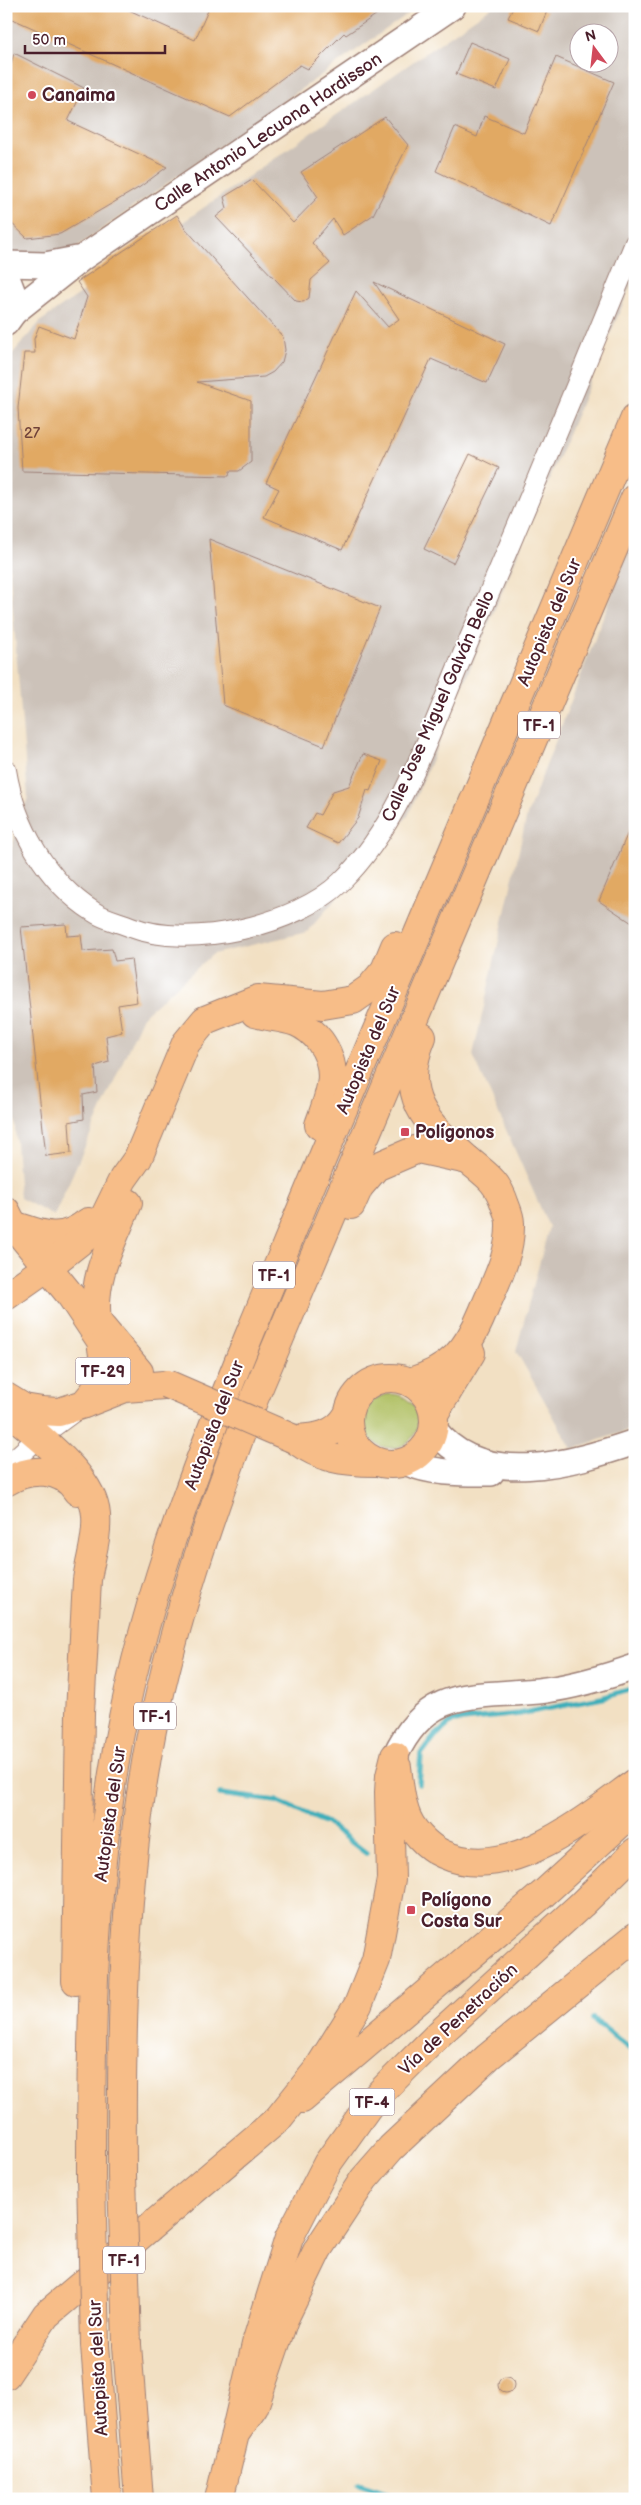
<svg xmlns="http://www.w3.org/2000/svg" width="641" height="2505" viewBox="0 0 641 2505" font-family="'Balsamiq Sans',sans-serif">
<rect width="100%" height="100%" fill="#fff"/>
<filter id="ink" filterUnits="userSpaceOnUse"><feTurbulence type="fractalNoise" baseFrequency=".02" numOctaves="2"/><feDisplacementMap in="SourceGraphic" scale="10" xChannelSelector="R" yChannelSelector="G"/><feConvolveMatrix kernelMatrix="1 2 1 2 8 2 1 2 1" color-interpolation-filters="sRGB"/></filter>
<filter id="wash" filterUnits="userSpaceOnUse"><feTurbulence type="fractalNoise" baseFrequency=".0096" numOctaves="4" result="noise"/><feDisplacementMap in="SourceGraphic" scale="20" xChannelSelector="R" yChannelSelector="G"/><feGaussianBlur stdDeviation="1.12" result="paint"/><feColorMatrix in="noise" values="0 0 0 0 0 0 0 0 0 0 0 0 0 0 0 0 0 1.4 0 .05"/><feComposite in="paint" operator="in"/></filter>
<g filter="url(#wash)">
<rect width="100%" height="100%" fill="#f2e0c3"/>
<g fill="#ccc2b9" fill-rule="evenodd">
<path d="M 6,6 L 419,6 L 65,255 L 18,260 L 6,247 Z"/>
<path d="M 493,6 L 635,6 L 635,275 L 408,816 L 307,932 L 213,954 L 143,1016 L 54,1216 L 20,1198 L 6,1003 L 6,865 L 28,797 L 6,526 L 6,361 L 41,321 ZM 578,32 L 608,32 L 608,62 L 578,62 Z"/>
<path d="M 635,535 L 635,1428 L 572,1449 L 516,1351 L 549,1227 L 473,1055 L 527,815 Z"/>
</g>
<circle fill="#b0c063" stroke="#7d7047" cx="391" cy="1421" r="27"/>
<g fill="none" stroke-linecap="round" stroke-linejoin="round">
<g stroke="#3fafba" stroke-width="5.5">
<path d="M 419,1784 L 421,1754 L 435,1736 L 453,1721 L 519,1714 L 602,1698 L 635,1688"/>
<path d="M 220,1794 L 276,1801 L 327,1823 L 366,1853"/>
<path d="M 593,2019 L 635,2053"/>
<path d="M 359,2484 L 405,2499"/>
</g>
</g>
<g id="blocks">
<g fill="#e1a963">
<path d="M 6,6 L 120,6 L 195,40 L 210,6 L 389,6 L 346,35 L 344,33 L 308,69 L 300,65 L 230,117 L 6,16 Z"/>
<path d="M 514,6 L 536,6 L 547,11 L 539,31 L 508,18 Z"/>
<path d="M 470,42 L 510,59 L 496,90 L 456,74 Z"/>
<path d="M 14,53 L 84,88 L 68,121 L 167,167 L 140,187 L 60,234 L 27,238 L 6,218 L 6,82 Z"/>
<path d="M 556,57 L 614,82 L 551,226 L 436,171 L 455,127 L 477,137 L 484,116 L 524,133 Z"/>
<path d="M 385,117 L 408,145 L 373,215 L 343,235 L 333,219 L 312,243 L 330,263 L 311,280 L 309,298 L 303,302 L 296,301 L 216,217 L 227,208 L 224,197 L 252,180 L 293,223 L 318,197 L 301,172 Z"/>
<path d="M 177,215 L 185,228 L 283,337 L 285,350 L 282,362 L 273,372 L 264,377 L 197,382 L 251,401 L 251,462 L 239,471 L 230,471 L 229,476 L 22,471 L 18,408 L 24,353 L 35,353 L 34,339 L 39,326 L 74,339 L 87,297 L 77,282 Z"/>
<path d="M 374,282 L 505,344 L 487,383 L 431,359 L 342,550 L 264,517 L 279,489 L 266,483 L 356,291 L 388,327 L 399,319 Z"/>
<path d="M 470,454 L 499,468 L 453,563 L 424,549 Z"/>
<path d="M 209,539 L 380,608 L 324,746 L 223,705 Z"/>
<path d="M 363,754 L 382,761 L 370,791 L 367,790 L 358,818 L 338,843 L 306,828 L 315,813 L 320,815 L 333,791 L 349,786 Z"/>
<path d="M 635,816 L 635,925 L 599,901 Z"/>
<path d="M 66,924 L 67,936 L 81,935 L 83,951 L 112,949 L 115,961 L 131,959 L 137,1002 L 118,1005 L 122,1032 L 106,1036 L 109,1062 L 95,1066 L 97,1092 L 83,1095 L 84,1119 L 69,1122 L 71,1153 L 46,1156 L 21,927 Z"/>
<circle cx="506" cy="2385" r="8"/>
</g>
</g>
</g>
<g filter="url(#ink)">
<use href="#blocks" fill-opacity="0" stroke="#9e8077" stroke-width="1"/>
<g fill="none" stroke-linecap="round" stroke-linejoin="round">
<defs>
<g id="minor">
<path d="M 6,770 C 15,825 46,882 94,912 C 104,919 119,922 131,927 C 189,950 297,925 341,882 C 403,822 433,723 467,645 C 524,512 580,378 635,243"/>
<path d="M 6,1467 L 38,1438 L 76,1410"/>
</g>
<g id="tertiary">
<path d="M 6,264 L 45,265 L 77,259"/>
<path d="M 6,275 L 14,296 L 14,312"/>
<path d="M 6,323 L 14,312 L 82,258 L 453,6"/>
<path d="M 434,1429 C 481,1491 573,1463 635,1442"/>
<path d="M 405,1462 C 432,1474 463,1473 491,1473"/>
<path d="M 395,1756 C 429,1682 479,1699 546,1690 C 576,1686 606,1677 635,1667"/>
</g>
<g id="primary">
<path d="M 6,1211 L 13,1225 L 71,1296 L 101,1341 L 103,1355 L 103,1371 L 94,1392 L 84,1404 L 59,1412 L 42,1411 L 24,1408 L 6,1397"/>
<path d="M 6,1296 L 46,1268"/>
<path d="M 98,1323 L 139,1372"/>
<circle cx="391" cy="1421" r="43"/>
<path d="M 84,1404 L 125,1388 L 164,1385"/>
<path d="M 294,1439 C 322,1459 342,1462 376,1462"/>
<path d="M 294,1439 C 316,1438 335,1436 347,1416"/>
</g>
<g id="trunk">
<path d="M 397,1767 C 399,1782 400,1798 405,1812 C 410,1829 427,1847 443,1854 C 508,1884 584,1820 635,1783"/>
<path d="M 302,2099 L 543,1894 L 635,1810"/>
<path d="M 236,2430 L 257,2340 L 289,2238 L 327,2164 L 372,2101 L 440,2033 L 582,1904 L 635,1852"/>
</g>
<g id="motorway">
<path d="M 255,1013 C 268,1017 282,1017 296,1022 C 305,1026 314,1033 320,1041 C 341,1070 330,1094 319,1125"/>
<path d="M 351,1205 L 359,1187 L 376,1167 L 418,1149 L 468,1160"/>
<path d="M 13,1225 C 44,1235 60,1244 88,1222"/>
<path d="M 46,1268 L 96,1229 L 103,1220 L 123,1179 L 138,1158 L 186,1043 L 205,1020 L 258,999 L 323,1005 L 353,1000 L 370,988 L 385,970 L 395,946"/>
<path d="M 97,1322 C 91,1277 112,1243 128,1203"/>
<path d="M 410,1382 C 450,1370 467,1351 483,1312 C 495,1283 511,1255 510,1223 C 510,1217 507,1210 505,1205 C 497,1180 486,1175 467,1159 C 425,1122 398,1096 422,1037"/>
<path d="M 6,1408 C 35,1435 93,1475 96,1515 C 98,1538 90,1558 87,1580 L 80,1713 L 76,1981"/>
<path d="M 434,1414 L 471,1353"/>
<path d="M 6,1482 C 29,1467 62,1467 77,1491"/>
<path d="M 122,2175 C 121,2026 123,1876 152,1730 C 175,1616 213,1507 254,1399 L 635,498"/>
<path d="M 91,2177 C 91,2040 92,1903 114,1767 C 138,1616 193,1472 251,1331 C 283,1254 314,1176 348,1098 C 445,872 539,645 635,418"/>
<path d="M 95,2345 L 107,2499"/>
<path d="M 127,2345 L 139,2499"/>
<path d="M 6,2375 L 46,2315 L 278,2119 L 318,2069 L 358,2005 L 376,1960 L 391,1879 L 389,1792 L 390,1776 L 395,1756"/>
<path d="M 219,2499 L 235,2434 L 254,2407 L 284,2319 L 318,2249 L 364,2179 L 391,2148 L 488,2057 L 635,1937"/>
</g>
</defs>
<use href="#minor" stroke="#9e8077" stroke-width="22"/>
<use href="#tertiary" stroke="#9e8077" stroke-width="28"/>
<use href="#primary" stroke="#9e8077" stroke-width="30"/>
<use href="#trunk" stroke="#9e8077" stroke-width="30"/>
<use href="#motorway" stroke="#9e8077" stroke-width="30"/>
<use href="#minor" stroke="#fff" stroke-width="20"/>
<use href="#tertiary" stroke="#fff" stroke-width="25"/>
<use href="#primary" stroke="#f7bd88" stroke-width="28"/>
<use href="#trunk" stroke="#f7bd88" stroke-width="28"/>
<use href="#motorway" stroke="#f7bd88" stroke-width="28"/>
<defs>
<path id="primary-bridge" d="M 167,1384 L 294,1439"/>
<g id="motorway-bridge">
<path d="M 122,2175 L 127,2345"/>
<path d="M 91,2177 L 95,2345"/>
</g>
</defs>
<use href="#primary-bridge" stroke="#9e8077" stroke-width="30" stroke-linecap="butt"/>
<use href="#motorway-bridge" stroke="#9e8077" stroke-width="30" stroke-linecap="butt"/>
<use href="#primary-bridge" stroke="#f7bd88" stroke-width="28"/>
<use href="#motorway-bridge" stroke="#f7bd88" stroke-width="28"/>
</g>
</g>
<g fill="#d1495b" stroke="#fff" stroke-width="2">
<circle cx="32" cy="95" r="5"/>
<rect x="400" y="1127" width="10" height="10" rx="2.5"/>
<rect x="406" y="1905" width="10" height="10" rx="2.5"/>
</g>
<g text-anchor="middle" stroke-width="4" stroke-linejoin="round" paint-order="stroke">
<g font-size="15" fill="#704239">
<text x="32" y="438">27</text>
</g>
<g fill="#fff" stroke="#80626b" stroke-width="1">
<rect x="518" y="711.5" width="42" height="27" rx="4"/>
<rect x="253" y="1261.5" width="42" height="27" rx="4"/>
<rect x="75.5" y="1357.5" width="55" height="27" rx="4"/>
<rect x="134" y="1702.5" width="42" height="27" rx="4"/>
<rect x="349.5" y="2088.5" width="45" height="27" rx="4"/>
<rect x="103" y="2246.5" width="42" height="27" rx="4"/>
</g>
<g font-size="16" font-weight="bold" fill="#4a1f2b">
<text x="539" y="731">TF-1</text>
<text x="274" y="1281">TF-1</text>
<text x="103" y="1377">TF-29</text>
<text x="155" y="1722">TF-1</text>
<text x="372" y="2108">TF-4</text>
<text x="124" y="2266">TF-1</text>
</g>
<g font-size="18" font-weight="bold" fill="#4a1f2b" stroke="#fff" text-anchor="start">
<text x="42" y="101">Canaima</text>
<text x="415" y="1138">Polígonos</text>
<text x="421" y="1906">Polígono<tspan x="421" dy="21">Costa Sur</tspan></text>
</g>
<g font-size="18" fill="#4a1f2b" stroke="#fff">
<text transform="translate(268 132) rotate(-34)" y="6">Calle Antonio Lecuona Hardisson</text>
<text transform="translate(549 622) rotate(-67)" y="6">Autopista del Sur</text>
<text transform="translate(438 706) rotate(-66)" y="6">Calle Jose Miguel Galván Bello</text>
<text transform="translate(368 1050) rotate(-67)" y="6">Autopista del Sur</text>
<text transform="translate(214 1425) rotate(-69)" y="6">Autopista del Sur</text>
<text transform="translate(110 1814) rotate(-82)" y="6">Autopista del Sur</text>
<text transform="translate(458 2019) rotate(-43)" y="6">Vía de Penetración</text>
<text transform="translate(98 2368) rotate(-93)" y="6">Autopista del Sur</text>
</g>
</g>
<rect width="641" height="2505" fill="none" stroke="#fff" stroke-width="25"/>
<g transform="translate(594 48) rotate(345)"><circle r="24" fill="#ffffff" stroke="#b7a5aa"/>
<path d="M0-4L9 19L0 12L-9 19Z" fill="#d1495b"/>
<text y="-8" font-size="14" font-weight="bold" text-anchor="middle" fill="#4a1f2b">N</text>
</g>
<path d="M25 45v8h140v-8" fill="none" stroke="#4a1f2b" stroke-width="2.5"/>
<text x="32" y="45" font-size="15" fill="#4a1f2b" stroke="#ffffff" stroke-width="4" paint-order="stroke">50 m</text>
</svg>
